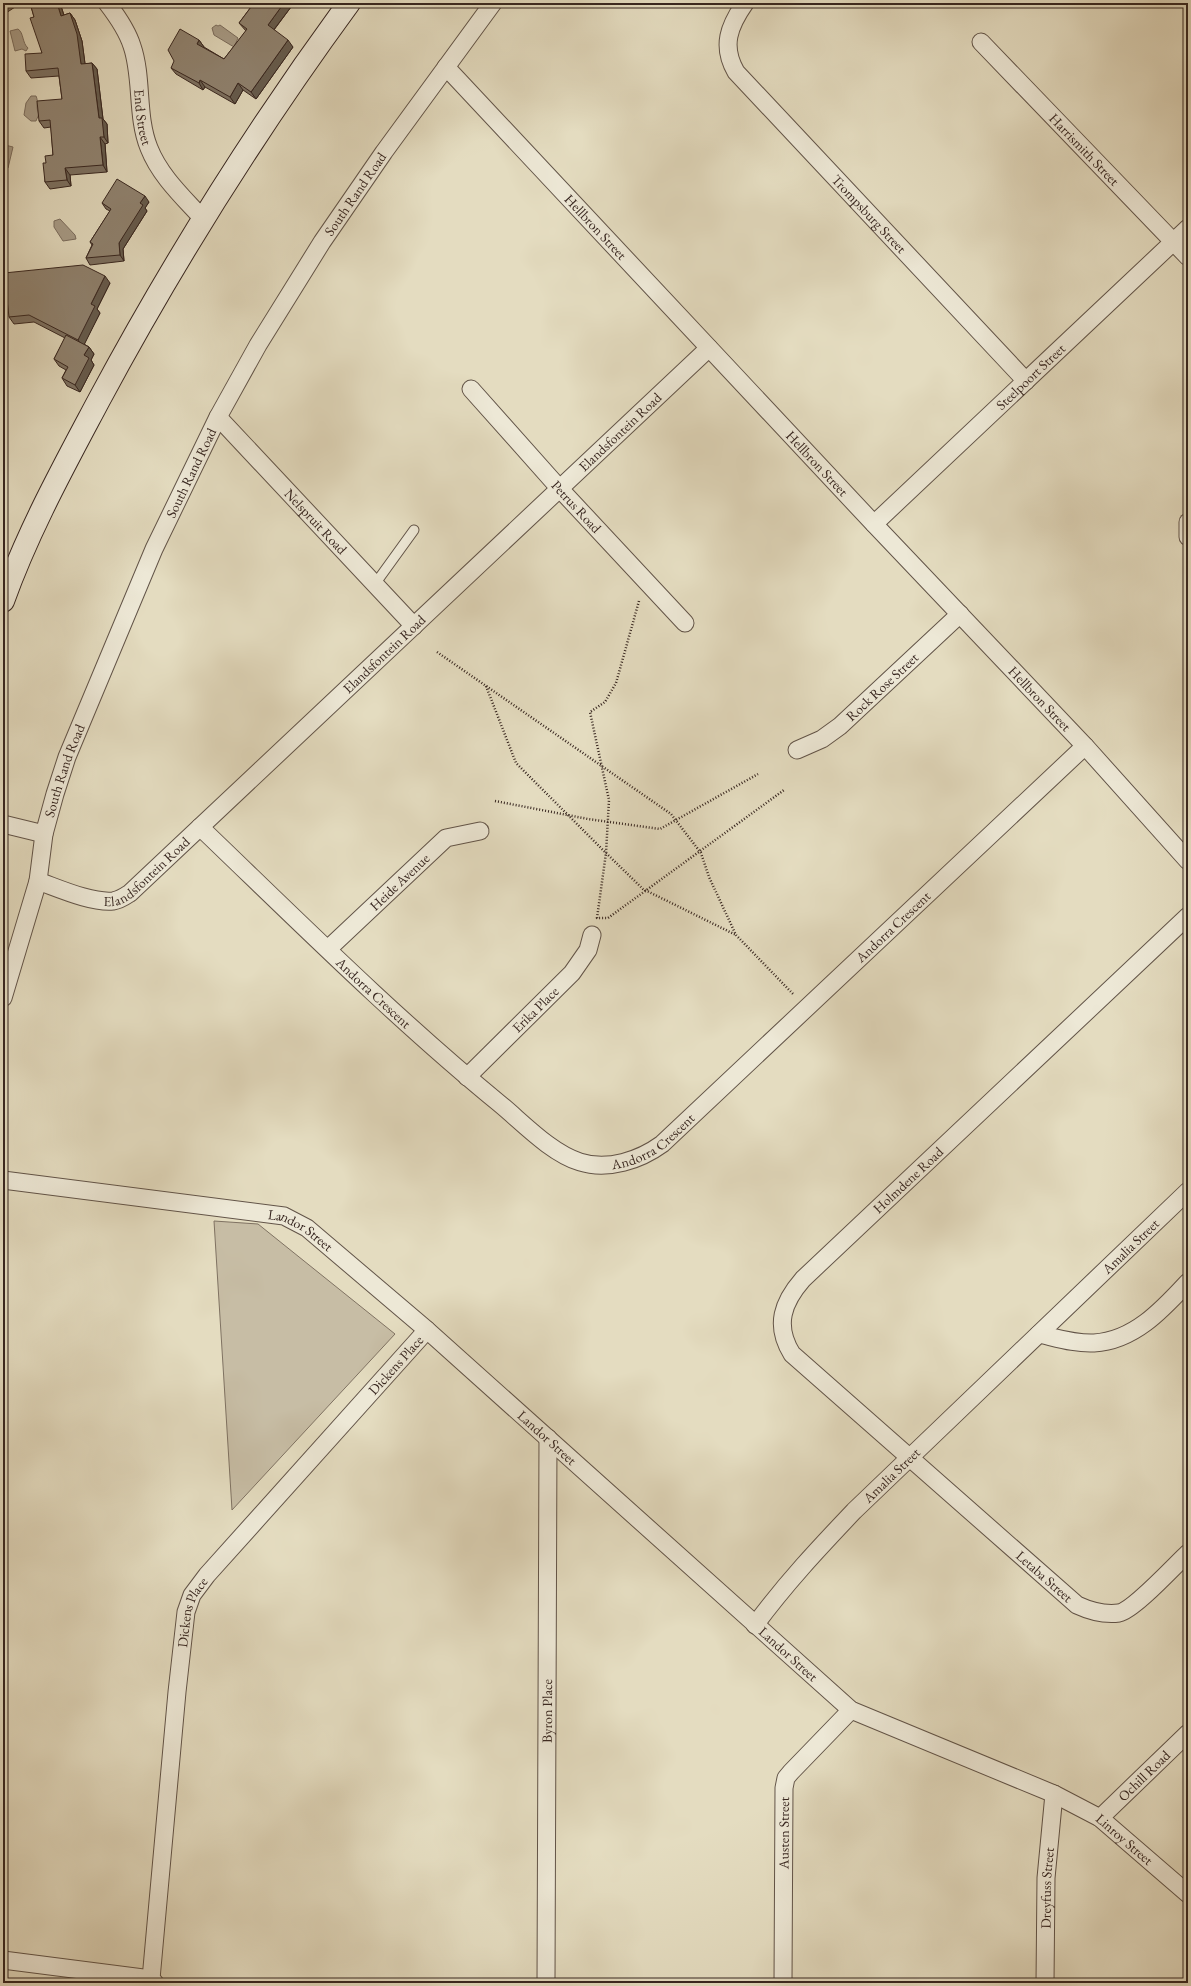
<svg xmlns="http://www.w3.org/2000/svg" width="1191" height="1986" viewBox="0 0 1191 1986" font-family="'EB Garamond',serif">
<rect width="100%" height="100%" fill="#e4dcc0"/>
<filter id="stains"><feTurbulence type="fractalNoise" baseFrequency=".005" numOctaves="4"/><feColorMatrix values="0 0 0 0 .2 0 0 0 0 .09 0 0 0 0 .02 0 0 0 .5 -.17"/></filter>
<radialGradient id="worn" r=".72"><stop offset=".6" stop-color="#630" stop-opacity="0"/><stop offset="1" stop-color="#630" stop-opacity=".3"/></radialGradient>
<path fill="#c7bda5" stroke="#7f7262" d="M 214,1221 L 258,1224 L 395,1334 L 232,1510 Z"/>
<g fill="#a99e8a" stroke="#7b6e60">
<path d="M 216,25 L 218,26 L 220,25 L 238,38 L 234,47 L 214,35 L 212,28 Z"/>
<path d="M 18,29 C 24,33 22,43 28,48 L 26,51 L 22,49 L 15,51 L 10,31 Z"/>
<path d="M 31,96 L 36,96 C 39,102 35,107 39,114 L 36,121 L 31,121 L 24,115 L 26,103 Z"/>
<path d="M 5,145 L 13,147 L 8,168 L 3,166 L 3,147 Z"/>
<path d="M 60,219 L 75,235 L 76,239 L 63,241 L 54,227 L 54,221 Z"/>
</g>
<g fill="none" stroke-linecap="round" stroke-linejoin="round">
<defs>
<path id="lane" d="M 375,584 L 414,530"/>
<g id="street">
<path id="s1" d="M 107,3 C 117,16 127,30 132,46 C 143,78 136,116 149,148 C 160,176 183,197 202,218"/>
<path id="s2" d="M 745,3 C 729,26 721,46 736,72 L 1026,381"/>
<path id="s3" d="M 981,42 L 1188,257"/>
<path id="s4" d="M 446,67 L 874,524 L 1085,746 L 1188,861"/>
<path id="s5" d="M 471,389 L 560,489 L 685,623"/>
<path id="s6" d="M 218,417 L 414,626"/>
<path d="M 1188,522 L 1188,537"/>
<path id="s7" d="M 874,524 L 1188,228"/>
<path id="s8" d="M 797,750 L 822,739 L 840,726 L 960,614"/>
<path d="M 3,824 L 44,834"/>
<path id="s9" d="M 200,827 C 298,921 395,1018 500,1104 C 523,1123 551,1153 580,1162 C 608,1171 640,1160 662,1144 L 1085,746"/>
<path id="s10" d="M 38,881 C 58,888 91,903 113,901 C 120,900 124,897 130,893 L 709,348"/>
<path id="s11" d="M 1188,916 L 803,1279 C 783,1302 774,1325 792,1354 L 1077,1605 C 1090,1611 1104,1615 1119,1613 C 1134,1610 1175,1565 1188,1553"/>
<path id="s12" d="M 328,949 L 446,838 L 480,831"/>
<path id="s13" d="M 3,998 L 38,881 L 44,834 L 55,794 L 67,757 L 154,549 L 218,417 L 258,345 L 322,242 L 384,152 L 493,3"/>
<path id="s14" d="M 467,1077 L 572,973 L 588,950 L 592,935"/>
<path id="s15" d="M 3,1180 L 284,1216 L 307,1228 L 427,1330 L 851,1710 L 1054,1794 L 1100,1818 L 1188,1894"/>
<path d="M 1039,1334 C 1057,1338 1076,1344 1094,1343 C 1134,1341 1163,1309 1188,1282"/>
<path id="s16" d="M 755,1625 C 786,1583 818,1549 854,1511 L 1188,1191"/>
<path id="s17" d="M 1100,1818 L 1188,1733"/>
<path d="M 3,1960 L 151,1979 L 155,1983"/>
<path id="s18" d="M 151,1979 L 177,1692 L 186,1612 L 192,1595 L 207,1575 L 427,1330"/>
<path id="s19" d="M 546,1983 L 548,1438"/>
<path id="s20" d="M 783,1983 L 784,1788 L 786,1778 L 791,1772 L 851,1710"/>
<path id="s21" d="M 1045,1983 L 1046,1878 L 1054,1794"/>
</g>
<path id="secondary" d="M 3,601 C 28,531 64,466 99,400 C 173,262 256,130 349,3"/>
</defs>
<use href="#lane" stroke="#625448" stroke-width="11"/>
<use href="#street" stroke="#625448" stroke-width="19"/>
<use href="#secondary" stroke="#372620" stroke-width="24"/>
<g stroke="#372620" stroke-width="2.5" stroke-dasharray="1 2" stroke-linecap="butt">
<path d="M 639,601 L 616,683 L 605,702 L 590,712 L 609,800 L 606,853 L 597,918 L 608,918 L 784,790"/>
<path d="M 437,652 L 671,814 L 701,853 L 709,877 L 736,935 L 794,995"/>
<path d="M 486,686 L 516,763 L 606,853 L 643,889 L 736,935"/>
<path d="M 495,801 L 588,819 L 660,829 L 758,774"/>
</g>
<use href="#lane" stroke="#ede8d6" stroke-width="9"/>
<use href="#street" stroke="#ede8d6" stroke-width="17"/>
<use href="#secondary" stroke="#ede8d6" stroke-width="22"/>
</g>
<g fill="#7d7263" stroke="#372620">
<path d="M 3,3 L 21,3 L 3,15 Z"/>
<path d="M 30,3 L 60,3 L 64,15 L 70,13 L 75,20 L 82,41 L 85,64 L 92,63 L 97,69 L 103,119 L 107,124 L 108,143 L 105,144 L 107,172 L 70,175 L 71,186 L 50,189 L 45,182 L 46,163 L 53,155 L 51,127 L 44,128 L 39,121 L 62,99 L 59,76 L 31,78 L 26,71 L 42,53 L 34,17 Z"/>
<path d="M 254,3 L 294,3 L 274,30 L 293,47 L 256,99 L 243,90 L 235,104 L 205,87 L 203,90 L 176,74 L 171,68 L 199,40 L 204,47 L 224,59 L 246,31 L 239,23 Z"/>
<path d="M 149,202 L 145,208 L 147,211 L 123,249 L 124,261 L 90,265 L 86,258 L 92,245 L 90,242 L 110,211 L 106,209 L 102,203 Z"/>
<path d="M 110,283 L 97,309 L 100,313 L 84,344 L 89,347 L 94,354 L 91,360 L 94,365 L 80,392 L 67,386 L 62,378 L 66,370 L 59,366 L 54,359 L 65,338 L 34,322 L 14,324 L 9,317 Z"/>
</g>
<g fill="#665d50" stroke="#372620">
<path d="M 57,3 L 60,3 L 66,22 L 61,16 Z"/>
<path d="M 284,3 L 294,3 L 272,32 L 268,25 Z"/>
<path d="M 70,13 L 75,20 L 82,41 L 86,71 L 81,64 Z"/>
<path d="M 199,40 L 204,47 L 202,51 L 197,44 Z"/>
<path d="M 288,40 L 293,47 L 256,99 L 251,92 Z"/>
<path d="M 92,63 L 97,69 L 103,119 L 107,124 L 108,143 L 104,137 L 99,118 Z"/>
<path d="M 200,80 L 205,87 L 203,90 L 199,83 Z"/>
<path d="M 238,83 L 243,90 L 235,104 L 230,97 Z"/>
<path d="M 100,137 L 105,144 L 107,172 L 103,165 Z"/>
<path d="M 65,168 L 70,175 L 71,186 L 67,180 Z"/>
<path d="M 145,196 L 149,202 L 145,208 L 147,211 L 123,249 L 124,261 L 120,255 L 119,243 L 140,203 Z"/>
<path d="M 105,276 L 110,283 L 97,309 L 100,313 L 83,347 L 78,340 L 91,304 Z"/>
<path d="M 89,347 L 94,354 L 91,360 L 94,365 L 80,392 L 75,385 L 84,355 Z"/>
</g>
<g fill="#918573" stroke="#372620">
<path d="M 30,3 L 57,3 L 61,16 L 70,13 L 77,34 L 81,64 L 92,63 L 99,118 L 102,118 L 104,137 L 100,137 L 103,165 L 65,168 L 67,180 L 45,182 L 43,163 L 46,163 L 45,156 L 53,155 L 50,120 L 39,121 L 37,101 L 62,99 L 58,68 L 26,71 L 25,54 L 42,53 L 30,18 L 34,17 Z"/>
<path d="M 254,3 L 284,3 L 268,25 L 288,40 L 251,92 L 238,83 L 230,97 L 200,80 L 199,83 L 171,68 L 174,61 L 168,50 L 180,29 L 199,40 L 197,44 L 224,59 L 247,29 L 239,23 Z"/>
<path d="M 117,179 L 145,196 L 140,203 L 143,205 L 119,243 L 120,255 L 86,258 L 93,244 L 90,242 L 111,209 L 102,203 Z"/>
<path d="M 83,265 L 105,276 L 91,304 L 95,306 L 78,340 L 29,315 L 9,317 L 4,273 Z"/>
<path d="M 66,335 L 89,347 L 84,355 L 89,358 L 75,385 L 62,378 L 68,367 L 54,359 Z"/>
</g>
<g text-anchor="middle" stroke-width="3.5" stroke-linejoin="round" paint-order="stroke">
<g font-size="14" fill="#372620" stroke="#ede8d6">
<text dy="5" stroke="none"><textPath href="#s1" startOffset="122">End Street</textPath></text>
<text dy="5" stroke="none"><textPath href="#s3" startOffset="149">Harrismith Street</textPath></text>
<text dy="5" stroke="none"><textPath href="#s13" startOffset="884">South Rand Road</textPath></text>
<text dy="5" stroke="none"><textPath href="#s2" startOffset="269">Trompsburg Street</textPath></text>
<text dy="5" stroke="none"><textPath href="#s4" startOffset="219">Hellbron Street</textPath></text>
<text dy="5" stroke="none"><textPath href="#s7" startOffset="215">Steelpoort Street</textPath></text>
<text dy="5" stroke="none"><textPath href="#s10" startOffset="770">Elandsfontein Road</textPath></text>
<text dy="5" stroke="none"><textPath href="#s4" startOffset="543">Hellbron Street</textPath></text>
<text dy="5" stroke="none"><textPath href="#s13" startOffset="560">South Rand Road</textPath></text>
<text dy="5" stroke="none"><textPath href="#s5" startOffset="158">Petrus Road</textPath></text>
<text dy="5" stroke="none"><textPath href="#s6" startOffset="143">Nelspruit Road</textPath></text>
<text dy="5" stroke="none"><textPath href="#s10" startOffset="446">Elandsfontein Road</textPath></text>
<text dy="5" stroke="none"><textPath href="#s8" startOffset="107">Rock Rose Street</textPath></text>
<text dy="5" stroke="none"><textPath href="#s4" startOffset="867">Hellbron Street</textPath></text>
<text dy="5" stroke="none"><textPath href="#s13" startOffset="236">South Rand Road</textPath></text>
<text dy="5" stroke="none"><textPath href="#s10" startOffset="122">Elandsfontein Road</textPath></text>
<text dy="5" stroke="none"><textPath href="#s12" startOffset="98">Heide Avenue</textPath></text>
<text dy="5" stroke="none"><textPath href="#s9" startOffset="912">Andorra Crescent</textPath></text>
<text dy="5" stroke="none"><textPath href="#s9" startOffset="240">Andorra Crescent</textPath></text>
<text dy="5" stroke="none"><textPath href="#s14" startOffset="96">Erika Place</textPath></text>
<text dy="5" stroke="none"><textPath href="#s9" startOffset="588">Andorra Crescent</textPath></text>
<text transform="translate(908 1180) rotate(-43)" y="5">Holmdene Road</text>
<text dy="5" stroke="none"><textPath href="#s15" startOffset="304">Landor Street</textPath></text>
<text dy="5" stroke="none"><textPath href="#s16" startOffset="534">Amalia Street</textPath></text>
<text dy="5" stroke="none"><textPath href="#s18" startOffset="694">Dickens Place</textPath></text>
<text dy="5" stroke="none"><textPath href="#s15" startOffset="628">Landor Street</textPath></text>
<text dy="5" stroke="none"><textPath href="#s16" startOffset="203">Amalia Street</textPath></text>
<text dy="5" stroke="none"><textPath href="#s11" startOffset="948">Letaba Street</textPath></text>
<text dy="5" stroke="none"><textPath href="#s18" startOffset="370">Dickens Place</textPath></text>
<text dy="5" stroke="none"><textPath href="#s15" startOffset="952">Landor Street</textPath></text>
<text dy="5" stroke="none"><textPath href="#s19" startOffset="272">Byron Place</textPath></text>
<text dy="5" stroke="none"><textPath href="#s17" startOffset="61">Ochill Road</textPath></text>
<text dy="5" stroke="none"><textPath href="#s20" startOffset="150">Austen Street</textPath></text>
<text dy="5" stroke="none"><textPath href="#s15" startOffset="1340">Linroy Street</textPath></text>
<text dy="5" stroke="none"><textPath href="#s21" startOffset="95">Dreyfuss Street</textPath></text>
</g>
</g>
<rect width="1191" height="1986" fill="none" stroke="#e4dcc0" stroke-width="16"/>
<rect x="4" y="4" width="1183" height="1978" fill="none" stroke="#372620" stroke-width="2"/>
<rect x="8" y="8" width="1175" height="1970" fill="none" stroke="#372620"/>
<rect width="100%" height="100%" filter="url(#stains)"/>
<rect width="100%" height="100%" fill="url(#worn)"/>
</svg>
